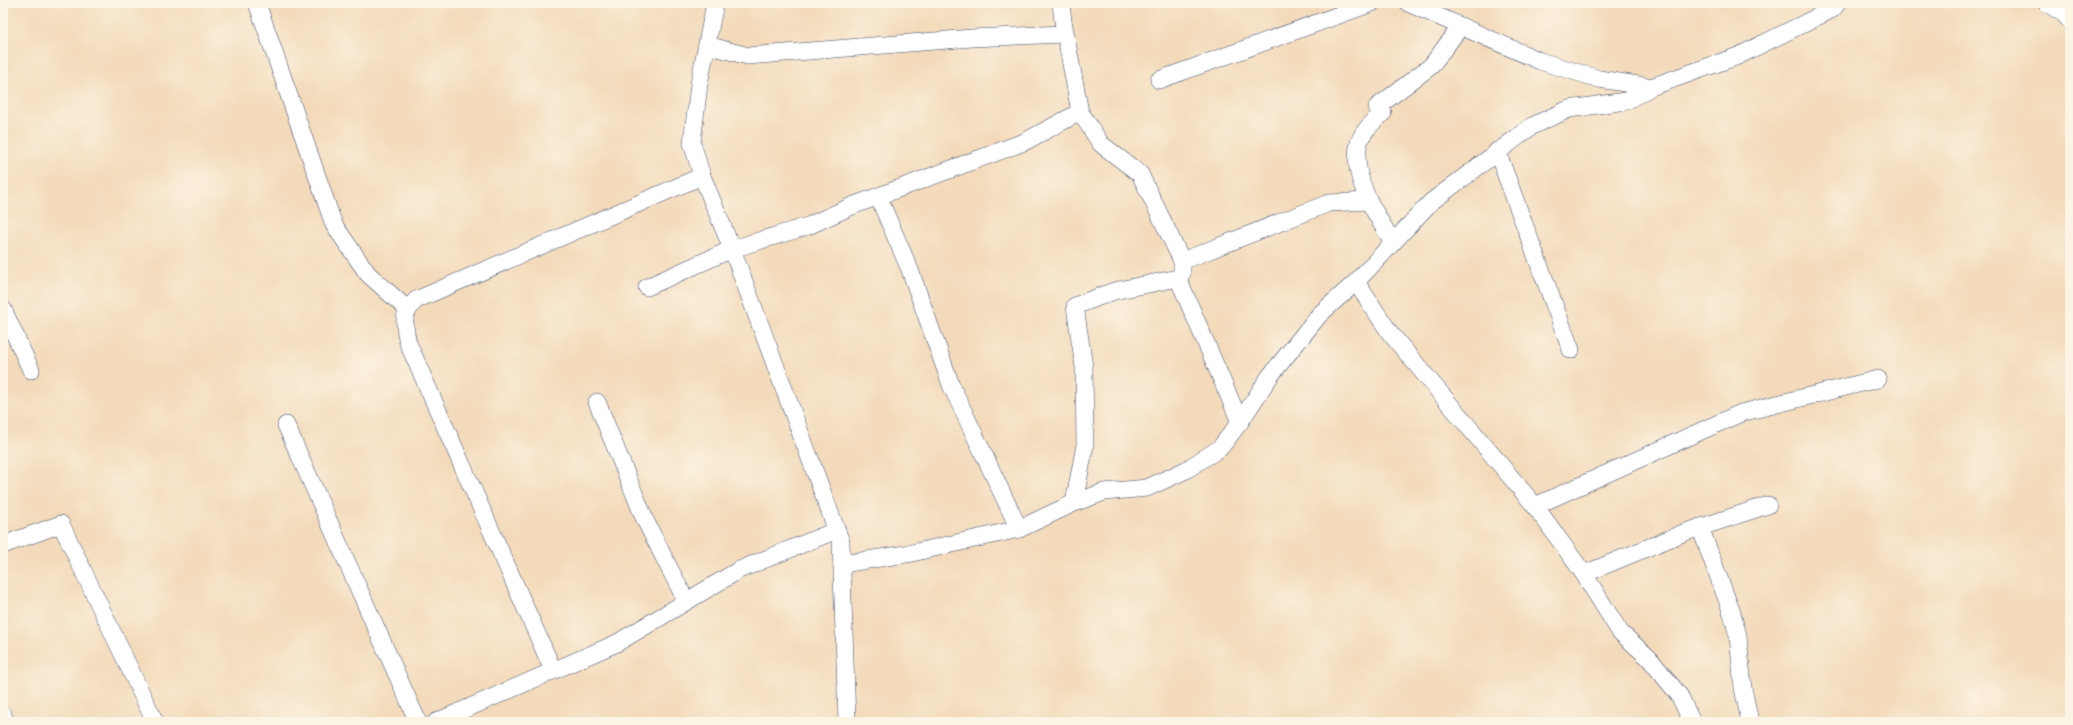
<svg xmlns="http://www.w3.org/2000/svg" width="2073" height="725" viewBox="0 0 2073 725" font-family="'Indie Flower',sans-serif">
<rect width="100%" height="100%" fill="#fcf5e5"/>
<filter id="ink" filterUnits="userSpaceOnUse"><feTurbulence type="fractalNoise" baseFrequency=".025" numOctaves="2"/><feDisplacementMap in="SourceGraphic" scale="8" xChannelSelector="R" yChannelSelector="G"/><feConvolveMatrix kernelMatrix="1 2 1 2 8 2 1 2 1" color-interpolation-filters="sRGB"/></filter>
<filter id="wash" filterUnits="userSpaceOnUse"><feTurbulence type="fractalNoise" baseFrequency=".012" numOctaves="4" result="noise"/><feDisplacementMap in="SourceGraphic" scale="16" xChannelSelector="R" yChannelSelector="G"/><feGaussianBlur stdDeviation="0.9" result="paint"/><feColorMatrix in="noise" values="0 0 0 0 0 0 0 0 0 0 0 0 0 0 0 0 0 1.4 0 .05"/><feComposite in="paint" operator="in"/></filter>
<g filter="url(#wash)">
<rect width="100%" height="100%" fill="#f3daba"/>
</g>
<g filter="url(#ink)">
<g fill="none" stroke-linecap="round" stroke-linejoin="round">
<defs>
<g id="minor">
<path d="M 257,3 L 334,225 L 368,274 L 407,309"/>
<path d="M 715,3 L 699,84 L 692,143 L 702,176 L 732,249 L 841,542 L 847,722"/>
<path d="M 1061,3 L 1063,21 L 1080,112 L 1101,144 L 1140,174 L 1182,261 L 1182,273 L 1178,278 L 1114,291 L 1075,306 L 1084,367 L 1085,445 L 1074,503"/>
<path d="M 1408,3 L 1540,61 L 1599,79 L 1651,87 L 1738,56 L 1833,9 L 1837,3"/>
<path d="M 2047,3 L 2064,14 L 2070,21"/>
<path d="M 707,45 L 748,56 L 972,38 L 1065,34"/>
<path d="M 1159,80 L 1372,3"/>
<path d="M 1377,107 L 1431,66 L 1461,26"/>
<path d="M 1383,113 C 1373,122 1360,133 1358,147 C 1352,179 1377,217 1393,242"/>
<path d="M 1497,151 L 1571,350"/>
<path d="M 878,196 L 910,270 L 951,385 L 1019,529"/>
<path d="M 1182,261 L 1329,203 L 1369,201"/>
<path d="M 1178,278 L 1240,422"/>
<path d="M 1356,282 L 1390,333 L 1535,506 L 1584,574 L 1620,632 L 1649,658 L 1679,695 L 1692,722"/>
<path d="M 647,287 L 732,249 L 808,226 L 852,206 L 1024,142 L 1080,112"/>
<path d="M 3,309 L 31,370"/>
<path d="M 597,402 L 645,520 L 686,601"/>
<path d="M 286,425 L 418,722"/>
<path d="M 1535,506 L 1741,413 L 1878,379"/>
<path d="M 1700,527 L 1732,613 L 1738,636 L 1743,688 L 1750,722"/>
<path d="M 3,545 L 61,524 L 155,722"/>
<path d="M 842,564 L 912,553 L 1019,529 L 1074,503 L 1104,492 L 1147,488 L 1186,470 L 1220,448 L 1240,422 L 1270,376 L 1320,314 L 1356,282 L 1431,202 L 1532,126 L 1569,109 L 1626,101 L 1651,87"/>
<path d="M 1584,574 L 1683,533 L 1768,505"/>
<path d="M 553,670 L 408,343 C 404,324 401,315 416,300 L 702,176"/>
<path d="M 3,715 L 6,722"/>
<path d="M 436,722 L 617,643 L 739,570 L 837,530"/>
</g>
</defs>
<use href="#minor" stroke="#3b496c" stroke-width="18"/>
<use href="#minor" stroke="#fff" stroke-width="17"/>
</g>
</g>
<rect width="2073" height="725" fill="none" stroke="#fcf5e5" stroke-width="16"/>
</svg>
